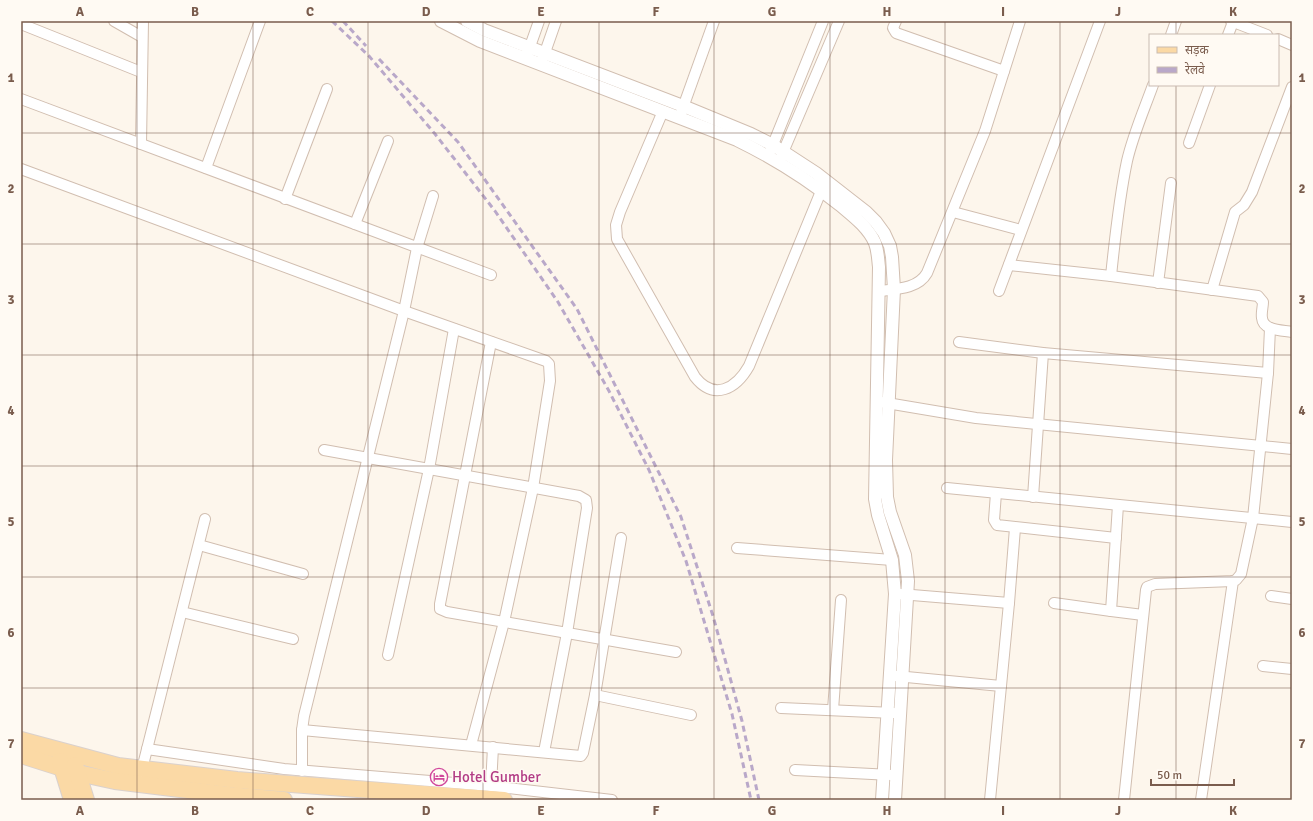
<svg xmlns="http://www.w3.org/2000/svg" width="1313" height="821" viewBox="0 0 1313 821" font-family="Signika,'Noto Sans Devanagari',sans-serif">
<rect width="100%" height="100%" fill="#fdf6ec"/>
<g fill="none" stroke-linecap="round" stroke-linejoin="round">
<defs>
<g id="minor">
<path d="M 114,21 L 142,37"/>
<path d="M 896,21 L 893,28 L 896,33 L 1004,71"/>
<path d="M 1231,21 L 1267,35"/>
<path d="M 21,24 L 141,72"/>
<path d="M 1171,35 L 1176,21"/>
<path d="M 1228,35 L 1233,22"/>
<path d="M 1278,39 L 1292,45"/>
<path d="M 527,55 L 539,21"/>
<path d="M 542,61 L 556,21"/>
<path d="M 21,99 L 491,275"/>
<path d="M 663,111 L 620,212 L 616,225 L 617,239 L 695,377 C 714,401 736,389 749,366 L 824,184"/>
<path d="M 681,113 L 714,21"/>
<path d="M 1189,143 L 1210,85"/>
<path d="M 141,144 L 143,21"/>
<path d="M 770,152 L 823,21"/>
<path d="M 781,157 L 839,21"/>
<path d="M 206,168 L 260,21"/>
<path d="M 21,169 L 404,311 L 546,361 L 549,364 L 550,381 L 533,488 L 504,622 L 471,745"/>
<path d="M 285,199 L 327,89"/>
<path d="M 953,212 L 1021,230"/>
<path d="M 355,224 L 388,141"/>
<path d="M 1009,265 L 1111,276 L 1258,296 L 1263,302 C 1263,307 1261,313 1262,318 C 1263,331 1283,330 1292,332"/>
<path d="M 1111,276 C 1115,237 1119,199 1127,161 C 1133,135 1144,110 1153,85"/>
<path d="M 1158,283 L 1171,183"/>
<path d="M 1212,290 L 1235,212 L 1244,205 L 1252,192 L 1292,87"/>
<path d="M 880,291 C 896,289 918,289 927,273 L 985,131 L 1020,21"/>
<path d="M 999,291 L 1100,21"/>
<path d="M 491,342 L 440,604 L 440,609 L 447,612 L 676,652"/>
<path d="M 959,342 L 1043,353 L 1268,373"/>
<path d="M 881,402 L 976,418 L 1292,449"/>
<path d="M 324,450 L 579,496 L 586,500 L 587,508 L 567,633 L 544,752"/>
<path d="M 947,488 L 1292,522"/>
<path d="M 996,493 L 994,520 L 997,525 L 1116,538"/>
<path d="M 1033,497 L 1043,353"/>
<path d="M 1118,505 L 1111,611 L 1143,615"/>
<path d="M 199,545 L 303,574"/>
<path d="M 737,548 L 892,560"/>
<path d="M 900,594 L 1009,603"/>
<path d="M 1271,596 L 1292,599"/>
<path d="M 1054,603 L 1111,611"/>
<path d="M 182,612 L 293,639"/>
<path d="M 388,655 L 429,469 L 454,329"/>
<path d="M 1263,666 L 1292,669"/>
<path d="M 896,676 L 1001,686"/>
<path d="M 595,695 L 691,715"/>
<path d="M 781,708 L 894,713"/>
<path d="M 833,710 L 841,600"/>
<path d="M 302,730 L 581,756 L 583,753 L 595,695 L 621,538"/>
<path d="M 147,749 L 284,769 L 491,786 L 612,800"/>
<path d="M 795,770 L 891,775"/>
<path d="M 302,771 L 302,730 L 304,716 L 404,311 L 417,248 L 433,196"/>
<path d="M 141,773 L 205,519"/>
<path d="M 491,786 L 493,747"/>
<path d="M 990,800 L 1009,603 L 1015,528"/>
<path d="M 1124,800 L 1146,590 L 1147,587 L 1155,584 L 1233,581 L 1236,580 L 1241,574 L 1253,518 L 1268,373 L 1270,328"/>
<path d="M 1201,800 L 1233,581"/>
</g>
<g id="tertiary">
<path d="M 441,21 L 480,41 L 737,140 C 776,159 806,178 840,205 C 853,216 868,227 875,243 C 878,251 878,259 879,267 L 875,499 L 878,515 L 892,560 L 895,594 L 882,800"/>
<path d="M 467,21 L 484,30 L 683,106 L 751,134 L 773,145 L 816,173 L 866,212 L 876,222 L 884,233 L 890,246 L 892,257 L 894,289 L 886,460 L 887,497 L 890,512 L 905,555 L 908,581 L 895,800"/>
</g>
<g id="primary">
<path d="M 21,740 L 118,766 L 237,780 L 504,800"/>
<path d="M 21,755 L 78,773 L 115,781 L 229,795 L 284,800"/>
<path d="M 60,761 L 72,800"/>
<path d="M 75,765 L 86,800"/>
</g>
</defs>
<use href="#minor" stroke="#d1beb0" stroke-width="12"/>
<use href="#tertiary" stroke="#d1beb0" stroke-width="14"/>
<use href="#primary" stroke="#dad1cd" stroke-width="18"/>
<use href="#minor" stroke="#fff" stroke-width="10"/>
<use href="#tertiary" stroke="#fff" stroke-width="12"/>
<use href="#primary" stroke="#fbd9a5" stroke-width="16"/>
<g stroke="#b9a8c9" stroke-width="3" stroke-dasharray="6 4" stroke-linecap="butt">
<path d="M 332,21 L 369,56 L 435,134 L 495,211 L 558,302 L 609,391 L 649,470 L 686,561 L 732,714 L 751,800"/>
<path d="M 343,21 L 366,46"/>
<path d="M 379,59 L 458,142 L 577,309 L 681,517 L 713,616 L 742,721 L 759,800"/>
</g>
</g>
<path fill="none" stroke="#7a5c4d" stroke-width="1" stroke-opacity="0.55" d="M 137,21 L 137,800M 253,21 L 253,800M 368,21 L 368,800M 483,21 L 483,800M 599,21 L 599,800M 714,21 L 714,800M 830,21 L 830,800M 945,21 L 945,800M 1060,21 L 1060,800M 1176,21 L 1176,35M 1176,85 L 1176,800M 21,133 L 1292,133M 21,244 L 1292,244M 21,355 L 1292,355M 21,466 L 1292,466M 21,577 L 1292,577M 21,688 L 1292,688"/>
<defs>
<symbol id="hotel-ring" viewBox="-11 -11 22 22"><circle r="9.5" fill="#fffaf3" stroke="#d1479c" stroke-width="1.5"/><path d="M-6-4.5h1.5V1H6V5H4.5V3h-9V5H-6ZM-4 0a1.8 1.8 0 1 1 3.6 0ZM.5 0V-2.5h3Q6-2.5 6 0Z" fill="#d1479c"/></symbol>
</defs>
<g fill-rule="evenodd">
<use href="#hotel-ring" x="429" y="767" width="20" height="20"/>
</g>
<g text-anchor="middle" stroke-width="3" stroke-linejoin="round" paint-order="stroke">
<g font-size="15" fill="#b23c85" stroke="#fffaf3" text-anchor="start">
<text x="452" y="782">Hotel Gumber</text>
</g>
</g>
<rect width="1313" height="821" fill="none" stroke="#fffaf3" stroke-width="44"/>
<rect x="1149" y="34" width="130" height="52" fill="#fffaf3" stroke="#cabbb1"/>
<rect x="1157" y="47" width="20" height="6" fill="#fbd9a5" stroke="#cabbb1"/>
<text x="1185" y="54" font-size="12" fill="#7a5c4d">सड़क</text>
<rect x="1157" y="67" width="20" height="6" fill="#b9a8c9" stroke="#cabbb1"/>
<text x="1185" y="74" font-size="12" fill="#7a5c4d">रेलवे</text>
<path d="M1151 779v6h83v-6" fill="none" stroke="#7a5c4d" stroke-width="2"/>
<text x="1157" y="779" font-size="12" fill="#7a5c4d" stroke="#fffaf3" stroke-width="3" paint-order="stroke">50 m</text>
<rect x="22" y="22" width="1269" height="777" fill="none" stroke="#7a5c4d" stroke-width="1.5"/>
<g font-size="13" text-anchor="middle" font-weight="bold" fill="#7a5c4d">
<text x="80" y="16">A</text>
<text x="195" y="16">B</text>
<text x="310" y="16">C</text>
<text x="426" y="16">D</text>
<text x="541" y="16">E</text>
<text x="656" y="16">F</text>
<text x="772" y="16">G</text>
<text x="887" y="16">H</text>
<text x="1003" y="16">I</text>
<text x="1118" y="16">J</text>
<text x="1233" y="16">K</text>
<text x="11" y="82">1</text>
<text x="1302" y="82">1</text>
<text x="11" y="193">2</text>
<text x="1302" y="193">2</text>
<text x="11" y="304">3</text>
<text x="1302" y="304">3</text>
<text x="11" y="415">4</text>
<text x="1302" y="415">4</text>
<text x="11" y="526">5</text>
<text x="1302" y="526">5</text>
<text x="11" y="637">6</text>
<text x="1302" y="637">6</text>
<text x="11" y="748">7</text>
<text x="1302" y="748">7</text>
<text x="80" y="815">A</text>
<text x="195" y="815">B</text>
<text x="310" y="815">C</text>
<text x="426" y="815">D</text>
<text x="541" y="815">E</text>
<text x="656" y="815">F</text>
<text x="772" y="815">G</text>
<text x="887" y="815">H</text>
<text x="1003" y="815">I</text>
<text x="1118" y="815">J</text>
<text x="1233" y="815">K</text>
</g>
</svg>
